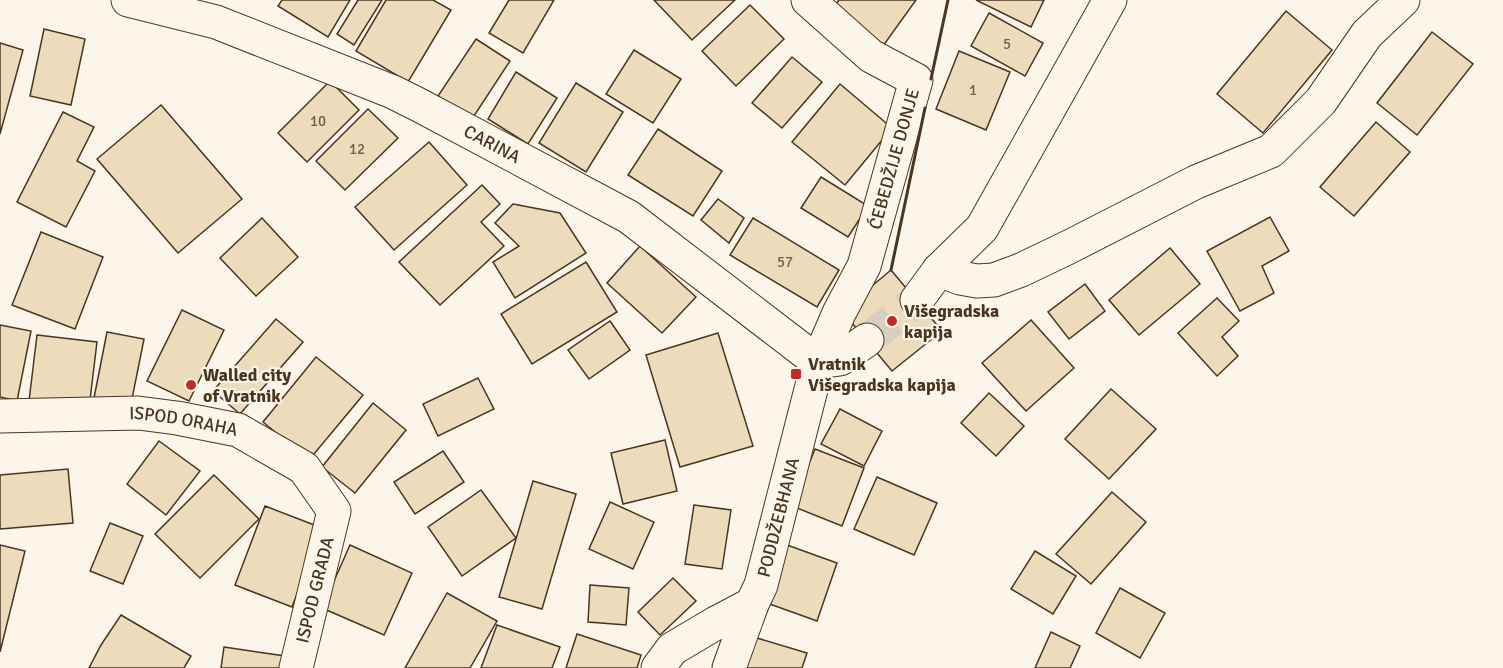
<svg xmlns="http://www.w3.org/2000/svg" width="1503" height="668" viewBox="0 0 1503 668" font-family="Signika,sans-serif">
<rect width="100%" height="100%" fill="#fbf6e9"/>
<g fill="#ecdcbc" stroke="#4a3520" stroke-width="1.5">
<path d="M 282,0 L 350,0 L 328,37 L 278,6 Z"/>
<path d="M 358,0 L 382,0 L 354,45 L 337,34 Z"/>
<path d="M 386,0 L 433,0 L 451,10 L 408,82 L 356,51 Z"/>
<path d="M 509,0 L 554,0 L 523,53 L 489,33 Z"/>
<path d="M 654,0 L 735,0 L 692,40 Z"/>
<path d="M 839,0 L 916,0 L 883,46 L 831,10 Z"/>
<path d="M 976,0 L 1044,0 L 1031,27 Z"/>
<path d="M 750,5 L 784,39 L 736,86 L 702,51 Z"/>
<path d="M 1286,11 L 1332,50 L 1263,133 L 1217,94 Z"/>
<path d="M 989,13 L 1043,43 L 1025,76 L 971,46 Z"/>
<path d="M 44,29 L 85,39 L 71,105 L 30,96 Z"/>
<path d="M 1432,32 L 1473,64 L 1417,135 L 1377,103 Z"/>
<path d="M 476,39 L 510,61 L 472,119 L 438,96 Z"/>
<path d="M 0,43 L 23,50 L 0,134 Z"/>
<path d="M 634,50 L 681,79 L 653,123 L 606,94 Z"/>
<path d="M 959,51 L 1010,72 L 986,130 L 936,109 Z"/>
<path d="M 792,57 L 822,82 L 782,128 L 752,103 Z"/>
<path d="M 516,72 L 557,98 L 528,144 L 488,119 Z"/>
<path d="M 330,81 L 359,110 L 307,162 L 278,133 Z"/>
<path d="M 576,83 L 623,112 L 586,172 L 539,143 Z"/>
<path d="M 840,84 L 892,128 L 845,185 L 792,142 Z"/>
<path d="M 161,105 L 242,199 L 178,253 L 97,159 Z"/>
<path d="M 368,109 L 398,138 L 345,190 L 316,161 Z"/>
<path d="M 63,112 L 94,127 L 77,161 L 95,171 L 66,227 L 17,202 Z"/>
<path d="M 1376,122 L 1410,152 L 1354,216 L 1320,187 Z"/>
<path d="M 658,129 L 722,171 L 693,216 L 628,175 Z"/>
<path d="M 429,142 L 467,185 L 394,250 L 355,207 Z"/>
<path d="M 821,177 L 868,206 L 848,237 L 801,208 Z"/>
<path d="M 482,185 L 500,204 L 481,222 L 504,246 L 440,305 L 399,262 Z"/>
<path d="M 718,199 L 744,218 L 729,243 L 701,220 Z"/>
<path d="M 513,204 L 560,213 L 586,253 L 515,298 L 493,262 L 519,246 L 495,223 Z"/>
<path d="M 1270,217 L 1289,251 L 1262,266 L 1274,293 L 1240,311 L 1207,251 Z"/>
<path d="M 262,218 L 298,257 L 256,296 L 220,258 Z"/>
<path d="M 753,218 L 839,270 L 817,307 L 730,255 Z"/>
<path d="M 41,232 L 103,257 L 75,329 L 12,305 Z"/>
<path d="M 640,246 L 696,297 L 662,333 L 607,283 Z"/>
<path d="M 1170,248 L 1200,284 L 1139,335 L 1109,300 Z"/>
<path d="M 586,262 L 617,312 L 532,364 L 501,314 Z"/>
<path d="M 891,270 L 942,331 L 892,371 L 842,311 Z"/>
<path d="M 1085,284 L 1105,311 L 1069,339 L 1048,312 Z"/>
<path d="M 1217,298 L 1239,321 L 1222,337 L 1238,356 L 1217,376 L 1178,333 Z"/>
<path d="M 182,310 L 224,330 L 189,401 L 147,381 Z"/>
<path d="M 276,319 L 303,342 L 240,414 L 213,391 Z"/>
<path d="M 1031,320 L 1074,368 L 1026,411 L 982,363 Z"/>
<path d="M 610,321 L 630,350 L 589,379 L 568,350 Z"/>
<path d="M 0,325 L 31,331 L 17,401 L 0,397 Z"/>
<path d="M 107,332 L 144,339 L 131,404 L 94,398 Z"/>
<path d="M 718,333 L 753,446 L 680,467 L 646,355 Z"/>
<path d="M 37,335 L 97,342 L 89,408 L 29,401 Z"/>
<path d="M 316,357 L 363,395 L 309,460 L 263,422 Z"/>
<path d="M 478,378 L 494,409 L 438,436 L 423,404 Z"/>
<path d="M 1111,389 L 1156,429 L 1109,479 L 1065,439 Z"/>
<path d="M 989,393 L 1024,426 L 996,456 L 961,423 Z"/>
<path d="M 373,403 L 406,430 L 355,493 L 322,467 Z"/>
<path d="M 840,409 L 882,431 L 864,466 L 821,444 Z"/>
<path d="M 665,440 L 677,491 L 623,504 L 611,453 Z"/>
<path d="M 159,441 L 200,471 L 166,515 L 127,484 Z"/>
<path d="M 815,449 L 864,468 L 842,526 L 792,506 Z"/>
<path d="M 443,451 L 464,482 L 415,514 L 394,482 Z"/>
<path d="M 68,469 L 73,523 L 0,529 L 0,475 Z"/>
<path d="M 214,475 L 259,519 L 200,578 L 155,534 Z"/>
<path d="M 877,477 L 937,503 L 914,555 L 854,529 Z"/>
<path d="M 533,481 L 576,494 L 542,609 L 499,597 Z"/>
<path d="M 481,490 L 516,538 L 462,576 L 428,527 Z"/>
<path d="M 1112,492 L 1146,522 L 1091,584 L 1056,554 Z"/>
<path d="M 610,502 L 654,522 L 633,569 L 589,549 Z"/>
<path d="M 694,505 L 731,510 L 722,569 L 685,564 Z"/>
<path d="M 265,506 L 322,528 L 292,607 L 235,585 Z"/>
<path d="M 110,523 L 143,536 L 123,584 L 90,571 Z"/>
<path d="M 0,545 L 25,551 L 0,652 Z"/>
<path d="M 350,545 L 412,573 L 384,635 L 322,608 Z"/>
<path d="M 787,545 L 837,563 L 817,621 L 767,603 Z"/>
<path d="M 1035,551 L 1076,576 L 1053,614 L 1011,589 Z"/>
<path d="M 673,578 L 696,601 L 660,635 L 638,612 Z"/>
<path d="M 590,585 L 629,588 L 626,625 L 588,622 Z"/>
<path d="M 1120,588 L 1165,613 L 1140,658 L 1096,633 Z"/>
<path d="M 447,593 L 497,621 L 470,668 L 405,668 Z"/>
<path d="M 121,615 L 191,656 L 184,668 L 89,668 L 101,645 Z"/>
<path d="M 497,625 L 560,647 L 552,668 L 481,668 Z"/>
<path d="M 1051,632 L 1080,646 L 1070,668 L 1035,668 Z"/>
<path d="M 577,634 L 641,655 L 637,668 L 566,668 Z"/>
<path d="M 747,635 L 807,653 L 802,668 L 737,668 Z"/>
<path d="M 224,647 L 285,656 L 283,668 L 221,668 Z"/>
</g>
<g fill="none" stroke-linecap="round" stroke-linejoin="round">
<path stroke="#d8cfc1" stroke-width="33" stroke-dasharray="33 16" stroke-linecap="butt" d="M 867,340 L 917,300"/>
<defs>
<g id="minor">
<path d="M 939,270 L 960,278 L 977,281 L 994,280 L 1021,270 L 1069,247 L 1196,182 L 1271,151 L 1321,101 L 1367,34 L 1403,0"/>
<path id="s1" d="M 0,416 L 138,413 L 177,418 L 238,430 L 304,468 L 334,511 L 296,668"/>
<path d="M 658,668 L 672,649 L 716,623 L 752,604"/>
<path id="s2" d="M 729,668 L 752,604 L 761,585 L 818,362 L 839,313 L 864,266 L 916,80 L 871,56 L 808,0"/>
</g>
<g id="tertiary">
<path id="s3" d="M 128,0 L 216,22 L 393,92 L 419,105 L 629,217 L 818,362 L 840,359 L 867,340"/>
<path d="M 917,300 L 939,270 L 982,228 L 1110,0"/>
</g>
</defs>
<use href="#minor" stroke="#4a3520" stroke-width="35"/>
<use href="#tertiary" stroke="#4a3520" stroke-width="35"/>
<use href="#minor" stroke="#fbf6e9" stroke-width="33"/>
<use href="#tertiary" stroke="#fbf6e9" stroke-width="33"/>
<g stroke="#4a3520" stroke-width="3">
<path d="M 931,79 L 948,0"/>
<path d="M 891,270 L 925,108"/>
</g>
</g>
<g fill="#c62828" stroke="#fbf6e9" stroke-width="2">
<circle cx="892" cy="321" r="6"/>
<rect x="790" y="368" width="12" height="12" rx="3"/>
<circle cx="191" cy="385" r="6"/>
</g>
<g text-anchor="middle" stroke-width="4.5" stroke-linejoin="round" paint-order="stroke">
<g font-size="15" fill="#725f47">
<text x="1007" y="49">5</text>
<text x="973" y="95">1</text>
<text x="318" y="126">10</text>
<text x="357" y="154">12</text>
<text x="785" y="267">57</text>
</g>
<g font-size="18" fill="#4a3520" stroke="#fbf6e9">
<text dy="6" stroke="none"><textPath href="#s3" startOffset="393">CARINA</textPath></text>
<text dy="6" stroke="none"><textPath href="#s2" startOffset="537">ĆEBEDŽIJE DONJE</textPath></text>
<text dy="6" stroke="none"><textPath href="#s1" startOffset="184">ISPOD ORAHA</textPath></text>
<text dy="6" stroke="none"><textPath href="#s2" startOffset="159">PODDŽEBHANA</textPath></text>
<text transform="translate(315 590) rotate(-76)" y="6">ISPOD GRADA</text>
</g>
<g font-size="18" font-weight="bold" fill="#4a3520" stroke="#fbf6e9" text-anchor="start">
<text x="904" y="317">Višegradska<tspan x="904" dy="21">kapija</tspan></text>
<text x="808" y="370">Vratnik<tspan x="808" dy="21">Višegradska kapija</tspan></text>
<text x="203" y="381">Walled city<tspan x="203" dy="21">of Vratnik</tspan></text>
</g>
</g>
</svg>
